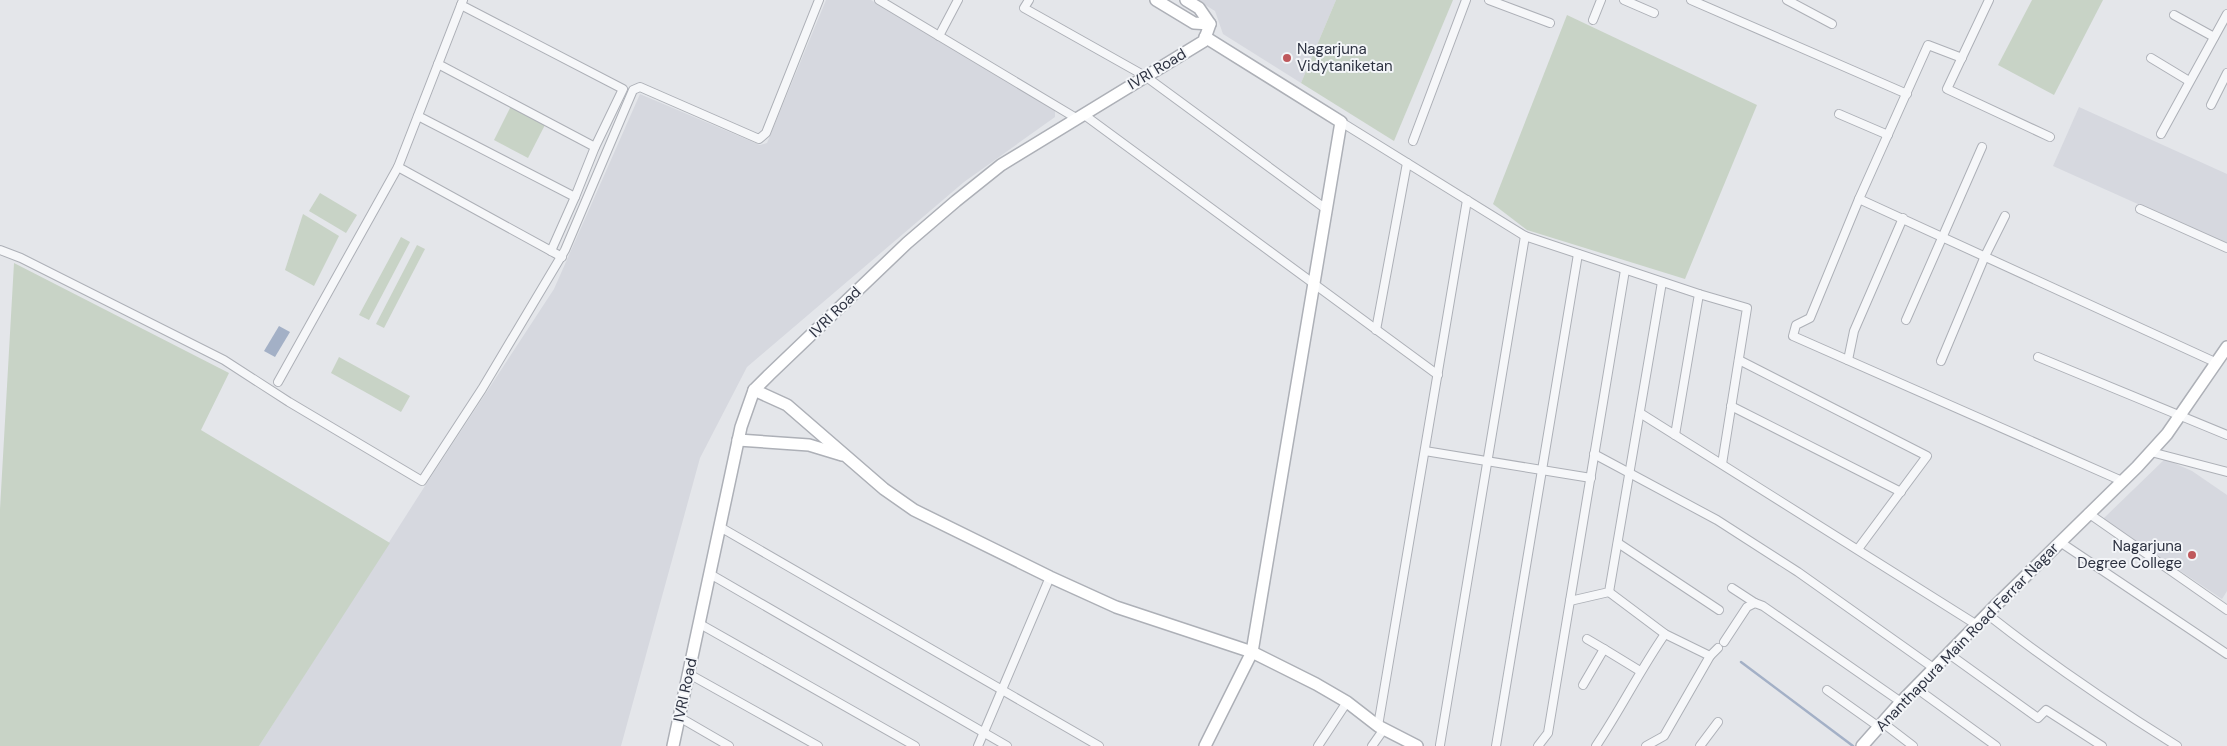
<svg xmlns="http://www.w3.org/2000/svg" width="2227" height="746" viewBox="0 0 2227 746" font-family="'DM Sans',sans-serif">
<rect width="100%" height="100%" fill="#e4e6ea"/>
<g fill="#d6d8df">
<path d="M 826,0 L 871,0 L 1055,110 L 1055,117 L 964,182 L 747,367 L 700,458 L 621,746 L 259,746 L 423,489 L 554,289 L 640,94 L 760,145 L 767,143 Z"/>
<path d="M 1197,0 L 1336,0 L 1301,83 L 1223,34 L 1215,11 Z"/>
<path d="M 2079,107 L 2227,174 L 2227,244 L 2053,166 Z"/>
<path d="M 2165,459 L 2192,471 L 2227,495 L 2227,591 L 2222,599 L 2103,519 Z"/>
</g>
<g fill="#c8d3c6">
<path d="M 1336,0 L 1453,0 L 1394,141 L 1301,83 Z"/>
<path d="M 2032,0 L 2103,0 L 2054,95 L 1998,65 Z"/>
<path d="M 1567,15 L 1757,105 L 1685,279 L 1527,230 L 1493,204 Z"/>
<path d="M 511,106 L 546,123 L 528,158 L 494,140 Z"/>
<path d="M 320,193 L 357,215 L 346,233 L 309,211 Z"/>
<path d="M 303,214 L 339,236 L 314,286 L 285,270 Z"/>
<path d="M 401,237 L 410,242 L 369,320 L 359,315 Z"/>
<path d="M 417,245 L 425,249 L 384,328 L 376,324 Z"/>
<path d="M 14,263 L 229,373 L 201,430 L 390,543 L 259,746 L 0,746 L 0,509 Z"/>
<path d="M 339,357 L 410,396 L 401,412 L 331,373 Z"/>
</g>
<path fill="#a3b0c6" d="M 279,326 L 290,332 L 275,357 L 264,351 Z"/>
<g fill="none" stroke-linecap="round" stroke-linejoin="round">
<path stroke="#a3b0c6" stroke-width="2.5" d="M 1741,662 L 1853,746"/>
<defs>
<g id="street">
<path d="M 879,0 L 1076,118"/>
<path d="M 1029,0 L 1024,8 L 1145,76 L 1326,209"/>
<path d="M 1489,0 L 1550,23"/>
<path d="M 1624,0 L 1654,13"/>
<path d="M 1691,0 L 1907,94"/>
<path d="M 1787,0 L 1832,24"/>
<path d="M 1989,0 L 1947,89 L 2050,137"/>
<path d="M 2174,15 L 2214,37"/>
<path d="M 1593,20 L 1601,0"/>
<path d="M 939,36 L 958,0"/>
<path d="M 1962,58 L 1928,45 L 1859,199 L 2217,363"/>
<path d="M 2151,58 L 2189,81"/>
<path d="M 438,64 L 595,147"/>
<path d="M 2211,105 L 2227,73"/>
<path d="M 1083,114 L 1438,375"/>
<path d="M 1839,114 L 1888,135"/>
<path d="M 418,116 L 575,197 L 595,147 L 623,89 L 461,5"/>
<path d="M 1341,122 L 1525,236 L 1699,294 L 1675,435"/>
<path d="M 2161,134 L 2227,14"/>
<path d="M 1413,141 L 1466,0"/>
<path d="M 398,167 L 562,257"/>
<path d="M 1859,199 L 1810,318 L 1796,325 L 1793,336 L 2122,481"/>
<path d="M 2140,209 L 2227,248"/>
<path d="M 0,250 L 21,258 L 224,360 L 289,402 L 422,481 L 482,389 L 565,250 L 633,90 L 640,87 L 759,139 L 766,133 L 819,0"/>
<path d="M 551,251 L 575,197"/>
<path d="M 1699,294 L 1747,308 L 1722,464"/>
<path d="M 1906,320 L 1982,147"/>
<path d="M 1376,330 L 1407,163"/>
<path d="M 2038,357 L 2227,435"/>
<path d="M 1739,360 L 1927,456 L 1858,549"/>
<path d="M 1848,360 L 1854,331 L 1903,218"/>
<path d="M 1941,361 L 1985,256 L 2005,216"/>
<path d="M 278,382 L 398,167 L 463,0"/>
<path d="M 1731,406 L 1901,492"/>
<path d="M 1640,413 L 1977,625"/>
<path d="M 1425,451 L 1591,478"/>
<path d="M 2151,452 L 2227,472"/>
<path d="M 1594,454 L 1717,520 L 1798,572 L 1935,669"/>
<path d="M 2088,513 L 2227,610"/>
<path d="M 720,527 L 1099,746"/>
<path d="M 2060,542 L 2227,654"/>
<path d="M 1618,543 L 1719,610"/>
<path d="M 710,574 L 1007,746"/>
<path d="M 1732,588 L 1755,603"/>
<path d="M 1609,592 L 1665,634 L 1710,656 L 1664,736 L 1646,746"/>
<path d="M 1570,601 L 1609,592 L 1662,282"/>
<path d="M 1987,614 C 2048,662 2111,705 2177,746"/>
<path d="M 700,624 L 915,746"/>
<path d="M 1587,639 L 1604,649"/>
<path d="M 1724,642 L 1747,607 L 1755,603 L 1763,606 L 1901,702"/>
<path d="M 1949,654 L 2038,718 L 2046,710 L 2102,746"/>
<path d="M 1710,656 L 1718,648"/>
<path d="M 689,674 L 818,746"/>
<path d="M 1583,685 L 1604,649 L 1640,671"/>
<path d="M 1916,688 L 1996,746"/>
<path d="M 1827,690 L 1879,727"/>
<path d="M 679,717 L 729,746"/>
<path d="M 1883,723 L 1913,746"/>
<path d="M 1378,726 L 1467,200"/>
<path d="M 1440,745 L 1525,236"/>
<path d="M 978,746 L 1050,577"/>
<path d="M 1318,746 L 1347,702"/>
<path d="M 1372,746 L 1384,729"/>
<path d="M 1496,746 L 1578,254"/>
<path d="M 1538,746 L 1548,733 L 1625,270"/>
<path d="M 1596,746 C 1621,709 1640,670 1665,634"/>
<path d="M 1700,746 L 1718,722"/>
</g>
<g id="secondary">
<path d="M 1156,0 L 1194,23 L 1210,24"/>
<path d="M 1205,37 L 1341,122 L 1252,652 L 1205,746"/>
<path d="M 754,390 L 787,405 L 884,489 L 914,510 L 1050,577 L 1116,607 L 1252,652 L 1316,684 L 1347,702 L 1378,726 L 1417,746"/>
<path d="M 738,440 L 809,445 L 842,455"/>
<path d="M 673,746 L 741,427 L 754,390 L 769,375 L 907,243 L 956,201 L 1001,165 L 1204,41 L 1210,24 L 1199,8 L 1186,0"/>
<path d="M 1862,746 L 1901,702 L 1994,607 L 2137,467 L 2167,434 L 2227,347"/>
</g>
</defs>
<use href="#street" stroke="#adb0b7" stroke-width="10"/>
<use href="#secondary" stroke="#adb0b7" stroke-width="14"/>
<use href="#street" stroke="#f6f7f9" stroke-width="8"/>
<use href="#secondary" stroke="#fff" stroke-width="11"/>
</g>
<g fill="#bf585c" stroke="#f3f5f8" stroke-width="2">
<circle cx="1287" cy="58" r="5"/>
<circle cx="2192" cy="555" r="5"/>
</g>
<g text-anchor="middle" stroke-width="4" stroke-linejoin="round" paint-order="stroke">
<g font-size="15" fill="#2d3241" stroke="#f3f5f8" text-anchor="start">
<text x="1297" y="54">Nagarjuna<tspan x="1297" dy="17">Vidytaniketan</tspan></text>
<text x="2182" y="551" text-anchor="end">Nagarjuna<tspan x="2182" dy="17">Degree College</tspan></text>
</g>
<g font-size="15" fill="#2d3241" stroke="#f3f5f8">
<text transform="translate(1157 69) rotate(-31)" y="5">IVRI Road</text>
<text transform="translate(835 312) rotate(-44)" y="5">IVRI Road</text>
<text transform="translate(1967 637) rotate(-46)" y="5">Ananthapura Main Road Ferrar Nagar</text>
<text transform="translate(685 690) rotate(-78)" y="5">IVRI Road</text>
</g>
</g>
</svg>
